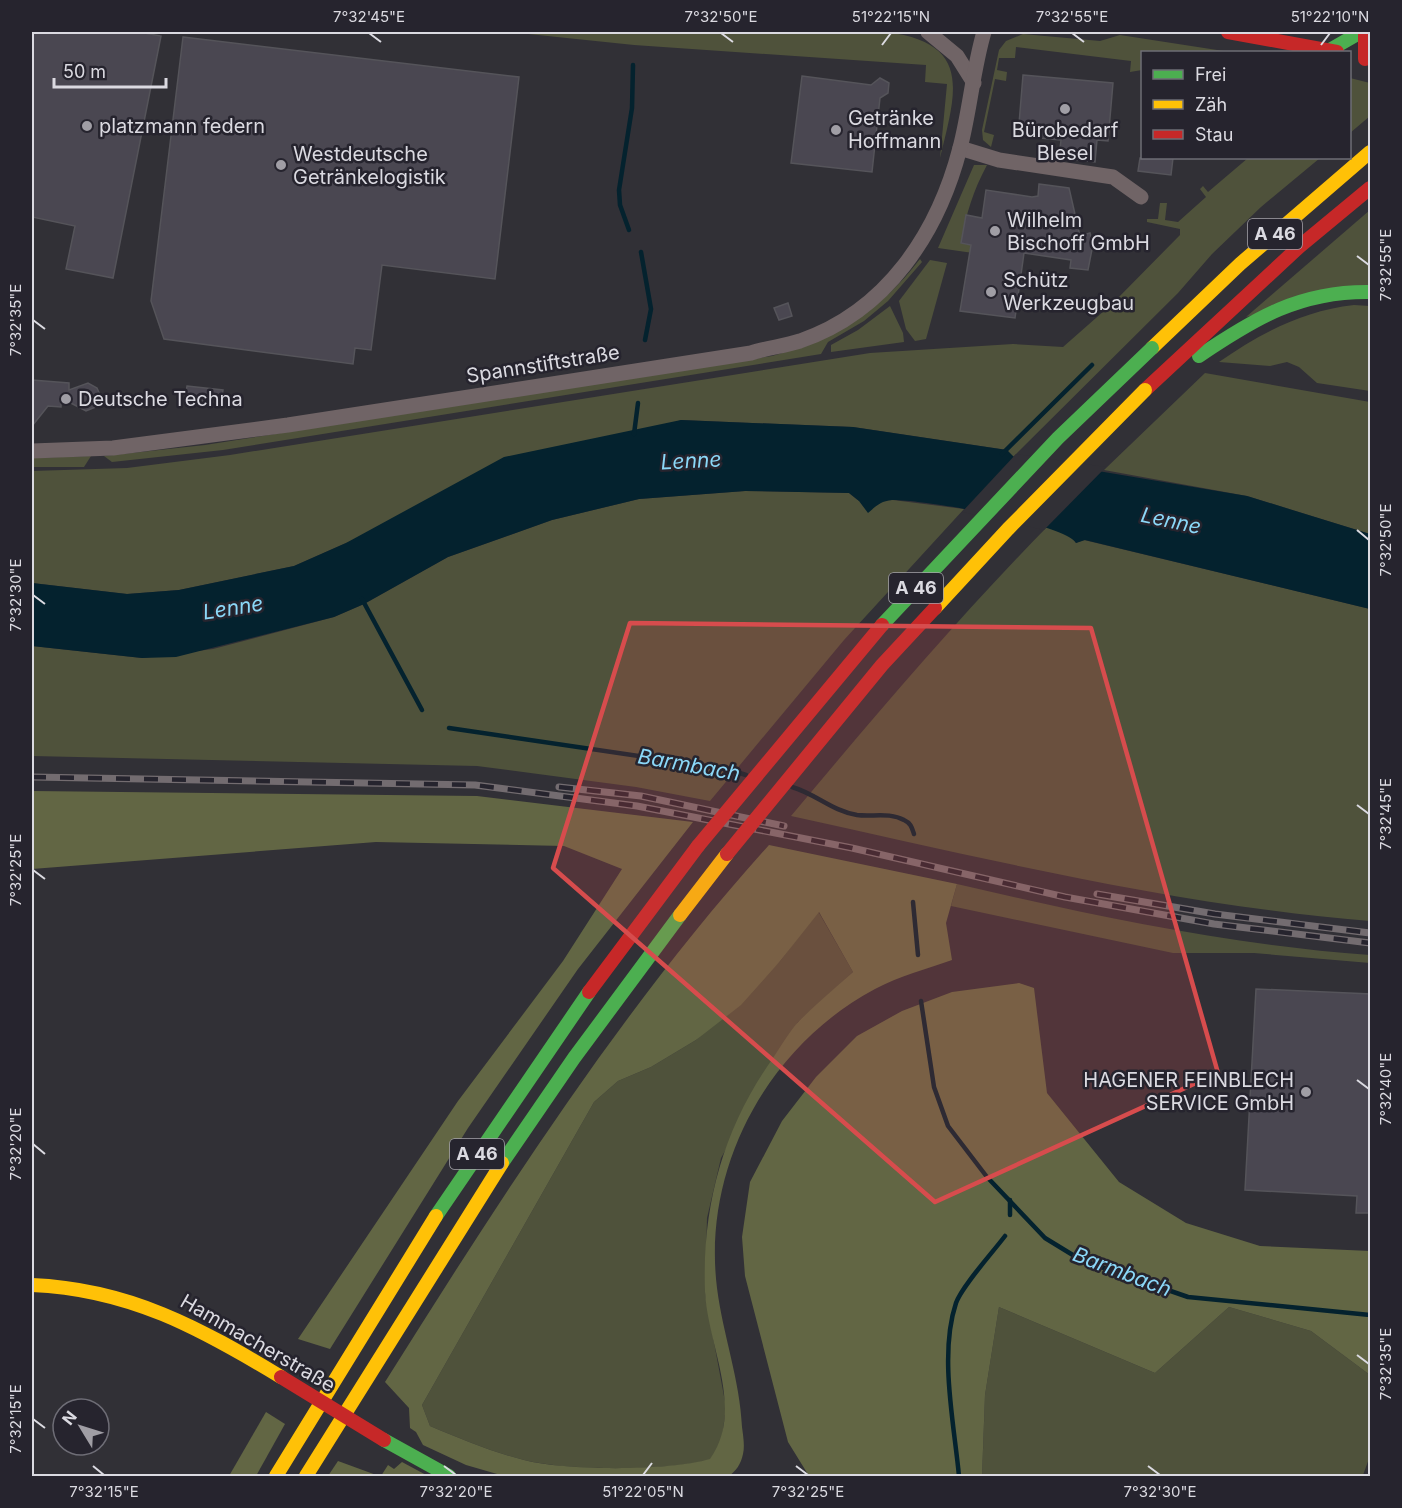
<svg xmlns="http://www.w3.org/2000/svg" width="1402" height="1508" viewBox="0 0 1402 1508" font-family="Inter,sans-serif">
<rect width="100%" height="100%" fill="#313036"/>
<g fill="#4f523b">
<path d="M 509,32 L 886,32 C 973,43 956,92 940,158 L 947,84 L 925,82 L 926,65 L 634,45 Z"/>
<path d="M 1023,34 L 1100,41 L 1120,35 L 1230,52 L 1142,52 L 1142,70 L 1130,72 L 1131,61 L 1016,47 L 1015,58 L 999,58 L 997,70 L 1007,72 L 1006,81 L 995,79 L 984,132 L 994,135 L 991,147 L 983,140 L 982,130 L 999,50 L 1006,41 Z"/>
<path d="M 1350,78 L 1370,83 L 1370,116 L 1350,133 Z"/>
<path d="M 1248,158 L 1320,158 L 1261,207 L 1212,254 L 1178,293 L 1013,457 L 1007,450 L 853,427 L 681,420 L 346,543 L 294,566 L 179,590 L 127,594 L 32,583 L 32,471 L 127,468 L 230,455 L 870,353 L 1013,344 L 1063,347 L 1113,303 L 1180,235 L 1180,229 L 1147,222 L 1147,219 L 1158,219 L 1160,203 L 1167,203 L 1165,220 L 1178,222 L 1206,197 L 1200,189 L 1203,186 L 1208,192 Z"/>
<path d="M 974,165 L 987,165 C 973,191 966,214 961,243 L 1023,254 L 1022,260 L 938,248 Z"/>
<path d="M 1370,210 L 1370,285 L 1246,317 Z"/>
<path d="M 920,259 L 922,262 L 888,301 L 864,321 L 828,342 L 821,354 L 223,450 L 112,462 L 104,456 L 205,445 L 772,356 C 834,340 881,310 920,259 Z"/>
<path d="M 930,260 L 947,263 L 926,339 L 915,341 L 906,329 L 899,301 Z"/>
<path d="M 1354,305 L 1370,306 L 1370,391 L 1317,383 L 1299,367 L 1287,362 L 1270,366 L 1219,362 C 1261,333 1302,311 1354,305 Z"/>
<path d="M 890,306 L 903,333 L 904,342 L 831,352 L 831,345 L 858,330 Z"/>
<path d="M 1205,373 L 1370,402 L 1370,534 L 1247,496 L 1104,470 Z"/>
<path d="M 91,456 L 84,467 L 32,467 L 32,458 Z"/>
<path d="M 745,491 L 849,493 L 859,501 L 893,500 L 964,509 L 844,640 L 710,801 L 636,787 L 477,766 L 32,756 L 32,646 L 142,658 L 213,649 L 334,617 L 364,604 L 448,557 L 552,520 L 639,499 Z"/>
<path d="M 1047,527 L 1072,536 L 1076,543 L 1084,540 L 1370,609 L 1370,921 C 1174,905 983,858 791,816 C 874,717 957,619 1047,527 Z"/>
<path d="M 957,884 C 1093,916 1231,945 1370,955 L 1370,963 L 1254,953 L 1173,953 L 951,906 Z"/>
<path d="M 818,911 L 853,972 L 798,1022 L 721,1158 L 707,1218 L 705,1294 L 726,1407 L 721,1445 L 710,1460 C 668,1471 567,1471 524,1460 C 492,1452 461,1439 430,1426 L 422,1405 L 594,1102 L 618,1081 L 651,1067 L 696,1040 L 781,960 Z"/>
<path d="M 999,1307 L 1155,1373 L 1229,1307 L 1311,1331 L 1370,1375 L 1370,1456 L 1363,1475 L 982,1476 L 985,1395 Z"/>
</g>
<g fill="#626644" fill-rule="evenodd">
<path d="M 32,791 L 477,796 L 693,822 L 578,969 L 468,1128 L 330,1349 L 298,1339 L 458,1101 L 563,961 L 622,869 L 564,846 L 376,842 L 32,869 Z"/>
<path d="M 769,845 L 957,884 L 946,923 L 952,960 C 927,969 899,976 875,989 C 768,1046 702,1167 717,1288 C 723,1335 740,1380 742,1427 C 743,1435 745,1446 743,1454 C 741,1464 736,1471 729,1476 L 504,1476 L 466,1465 L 423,1445 L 416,1432 L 410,1428 L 409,1408 L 385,1382 C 502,1196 621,1009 769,845 ZM 819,912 L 853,972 C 835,988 816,1004 799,1021 C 789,1032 781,1046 773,1058 C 723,1129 702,1205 705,1292 C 708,1347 745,1410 710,1459 C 670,1471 566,1471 524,1460 C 492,1452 461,1439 430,1426 L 422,1405 L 594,1102 L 618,1081 L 651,1067 L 696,1040 L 741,1005 L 781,960 Z"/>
<path d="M 1019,983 L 1034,988 L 1047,1093 L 1119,1182 L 1186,1223 L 1260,1246 L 1370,1251 L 1370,1375 L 1311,1331 L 1229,1307 L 1155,1373 L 999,1307 L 985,1395 L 982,1476 L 809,1476 L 788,1442 L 745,1276 L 742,1237 L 750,1182 L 782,1121 L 816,1077 L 857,1036 L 902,1011 L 952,992 Z"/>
<path d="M 266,1412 L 285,1424 L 256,1476 L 229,1476 Z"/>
<path d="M 338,1461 L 379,1476 L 328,1476 Z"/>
<path d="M 402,1462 L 428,1476 L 381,1476 L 388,1465 L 394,1469 Z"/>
</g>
<path fill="#04222e" d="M 681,420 L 853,427 L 1007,450 L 1014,457 L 1247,496 L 1370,534 L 1370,609 L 1085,540 L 1076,543 C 1064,523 919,499 892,500 C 881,501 876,506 868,513 L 859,501 L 849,493 L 745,491 L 639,499 L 552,520 L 448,557 L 364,604 L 334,617 L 176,657 L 142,658 L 32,646 L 32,583 L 127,594 L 179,590 L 294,566 L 346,543 L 504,457 Z"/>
<path fill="#313036" d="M 1016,454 L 1106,467 L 1044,530 L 962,512 Z"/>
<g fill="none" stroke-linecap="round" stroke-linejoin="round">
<g stroke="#04222e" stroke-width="4.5">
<path d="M 629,230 L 620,205 L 619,190 L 632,108 L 633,65"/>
<path d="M 641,252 L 651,309 L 645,340"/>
<path d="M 634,434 L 638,403"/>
<path d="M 1002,454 L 1092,365"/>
<path d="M 362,599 L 422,710"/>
<path d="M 449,728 L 727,769 L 746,775"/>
<path d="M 792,787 C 816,794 832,811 857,815 C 872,817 890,812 904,820 C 911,823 912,828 914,834"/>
<path d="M 913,902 L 918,955"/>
<path d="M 921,1001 L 934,1087 L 948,1126 L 987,1177 L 1045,1238 L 1081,1260 L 1188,1297 L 1370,1315"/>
<path d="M 1010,1215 L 1010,1200"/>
<path d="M 959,1476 C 954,1423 939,1354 956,1303 C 962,1286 993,1252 1005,1236"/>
</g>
</g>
<g fill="#4a4751" stroke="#55545a" stroke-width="1.5">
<path d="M 32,32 L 139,32 L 161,36 L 113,278 L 66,269 L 75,226 L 32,217 Z"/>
<path d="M 183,37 L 519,77 L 495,279 L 382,265 L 371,350 L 355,348 L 353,364 L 164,339 L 151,301 Z"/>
<path d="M 1023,75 L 1113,83 L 1108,141 L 1097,140 L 1095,162 L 1059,158 L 1061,140 L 1018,136 Z"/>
<path d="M 802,76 L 871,85 L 880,78 L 889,83 L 888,93 L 880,98 L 872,172 L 791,163 Z"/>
<path d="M 1140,158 L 1173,158 L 1171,175 L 1138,171 Z"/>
<path d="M 1039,184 L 1069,188 L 1080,236 L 1090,233 L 1093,244 L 1088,270 L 1070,268 L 1071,260 L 1024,253 L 1015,318 L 960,311 L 971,245 L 961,243 L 966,215 L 982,218 L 986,190 L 1032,197 L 1038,196 Z"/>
<path d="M 788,303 L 792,316 L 779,320 L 774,308 Z"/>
<path d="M 32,380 L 69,383 L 69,390 L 88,383 L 97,388 L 101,397 L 96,407 L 86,411 L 61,398 L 61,407 L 48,406 L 32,426 Z"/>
<path d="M 187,386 L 223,390 L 221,403 L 185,399 Z"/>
<path d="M 1256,989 L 1371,994 L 1371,1213 L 1356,1213 L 1357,1196 L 1245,1190 Z"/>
</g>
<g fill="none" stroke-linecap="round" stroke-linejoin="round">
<g stroke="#706466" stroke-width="15">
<path d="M 928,32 L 957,56 L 974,83"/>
<path d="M 960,148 L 999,160 L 1113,177 L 1141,197"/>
<path d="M 32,451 L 113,448 L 288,425 L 751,353 C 767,348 784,346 800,341 C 887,311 938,233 960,148 C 970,110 973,69 984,32"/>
</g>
<g stroke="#4caf50" stroke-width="14">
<path d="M 1328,51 L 1361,32"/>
<path d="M 1199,356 C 1255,318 1300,291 1370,292"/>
<path d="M 502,1163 L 574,1058 L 680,915"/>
<path d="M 436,1216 L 589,992"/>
<path d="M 384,1440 L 449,1476"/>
</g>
<g stroke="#ffc107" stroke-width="14">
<path d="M 1152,348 L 1240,264 L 1370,152"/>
<path d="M 680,915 L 727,854"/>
<path d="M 32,1285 C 129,1289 200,1328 281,1377"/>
<path d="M 276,1476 L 436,1216"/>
<path d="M 306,1476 L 502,1163"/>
</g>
<g stroke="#c62828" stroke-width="14">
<path d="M 1228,32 L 1337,52"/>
<path d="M 1365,32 L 1365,59"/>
<path d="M 1145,390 L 1300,246 L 1370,188"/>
<path d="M 589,992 L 698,846"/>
</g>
<defs>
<g id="rail">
<path d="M 32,777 L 475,785 L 637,806 L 852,848 L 1065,897 L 1214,924 L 1370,943"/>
<path d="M 559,787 L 641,796 L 784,826"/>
<path d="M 1097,894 L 1215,914 L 1370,933"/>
</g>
</defs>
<use href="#rail" stroke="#736c70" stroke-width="7"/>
<use href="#rail" stroke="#26242e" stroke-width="4.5" stroke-dasharray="14" stroke-linecap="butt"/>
<path stroke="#4caf50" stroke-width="14" d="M 882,625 L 1058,438 L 1152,348"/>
<path stroke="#ffc107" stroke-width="14" d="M 935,608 L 1008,529 L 1145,390"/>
<g stroke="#c62828" stroke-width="14">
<path d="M 698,846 L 882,625"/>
<path d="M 727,854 L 882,665 L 935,608"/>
<path d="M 281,1377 L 384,1440"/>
</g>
</g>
<path fill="#d74c4d" fill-opacity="0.2" stroke="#d74c4d" stroke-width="4.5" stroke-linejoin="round" d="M 630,623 L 1091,628 L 1218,1073 L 935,1202 L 553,868 Z"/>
<path fill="none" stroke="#dbdae1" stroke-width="2" d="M 369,33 L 381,42M 721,33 L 733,42M 1072,33 L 1084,42M 882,45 L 891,33M 1321,45 L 1330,33M 1357,256 L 1369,265M 33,320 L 45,329M 1357,530 L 1369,540M 33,595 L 45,604M 1357,805 L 1369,814M 33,870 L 45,879M 1357,1080 L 1369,1089M 33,1144 L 45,1154M 1357,1355 L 1369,1364M 33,1419 L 45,1428M 93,1466 L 104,1475M 444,1466 L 456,1475M 796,1466 L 808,1475M 1148,1466 L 1160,1475M 643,1475 L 652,1463"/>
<g fill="#a09ea5" stroke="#26242e" stroke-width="2">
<circle cx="1065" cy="109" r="6"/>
<circle cx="87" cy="126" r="6"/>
<circle cx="836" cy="130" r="6"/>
<circle cx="281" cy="165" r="6"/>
<circle cx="995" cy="231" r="6"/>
<circle cx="991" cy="292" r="6"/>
<circle cx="66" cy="399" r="6"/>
<circle cx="1306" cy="1092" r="6"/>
</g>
<g text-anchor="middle" stroke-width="5" stroke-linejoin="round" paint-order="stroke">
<g fill="#26242e" stroke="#a5a3ab" stroke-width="1.5">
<rect x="1248" y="219" width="54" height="30" rx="4.5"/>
<rect x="889" y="573" width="54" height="30" rx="4.5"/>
<rect x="450" y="1139" width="54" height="30" rx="4.5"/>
</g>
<g font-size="18" font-weight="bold" fill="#dbdae1">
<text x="1275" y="240">A 46</text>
<text x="916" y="594">A 46</text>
<text x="477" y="1160">A 46</text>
</g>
<g font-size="20" fill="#dbdae1" stroke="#26242e" text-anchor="start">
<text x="848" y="125">Getränke<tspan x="848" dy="23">Hoffmann</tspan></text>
<text x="99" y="133">platzmann federn</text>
<text x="1065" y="137" text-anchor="middle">Bürobedarf<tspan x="1065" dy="23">Blesel</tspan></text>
<text x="293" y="161">Westdeutsche<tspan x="293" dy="23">Getränkelogistik</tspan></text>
<text x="1007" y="227">Wilhelm<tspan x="1007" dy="23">Bischoff GmbH</tspan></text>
<text x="1003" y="287">Schütz<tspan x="1003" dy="23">Werkzeugbau</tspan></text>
<text x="78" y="406">Deutsche Techna</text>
<text x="1294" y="1087" text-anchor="end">HAGENER FEINBLECH<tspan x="1294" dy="23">SERVICE GmbH</tspan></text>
</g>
<g font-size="20" fill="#dbdae1" stroke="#26242e">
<text transform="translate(543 364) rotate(-9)" y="7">Spannstiftstraße</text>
<text transform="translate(258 1343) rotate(30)" y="7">Hammacherstraße</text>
</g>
<g font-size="21" font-style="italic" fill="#8bd8f8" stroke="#26242e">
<text transform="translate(691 461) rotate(-3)" y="7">Lenne</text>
<text transform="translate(1171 521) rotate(12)" y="7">Lenne</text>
<text transform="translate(233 608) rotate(-9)" y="7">Lenne</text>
<text transform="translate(689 765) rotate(10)" y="7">Barmbach</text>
<text transform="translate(1122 1272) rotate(21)" y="7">Barmbach</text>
</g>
</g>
<rect width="1402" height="1508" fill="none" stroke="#26242e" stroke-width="66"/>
<rect x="1141" y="51" width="210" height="108" fill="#26242e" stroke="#6e6d76" stroke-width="1.5"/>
<rect x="1153" y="70" width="30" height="9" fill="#4caf50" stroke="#6e6d76" stroke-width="1.5"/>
<text x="1195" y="81" font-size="18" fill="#dbdae1">Frei</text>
<rect x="1153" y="100" width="30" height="9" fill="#ffc107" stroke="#6e6d76" stroke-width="1.5"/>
<text x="1195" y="111" font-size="18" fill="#dbdae1">Zäh</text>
<rect x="1153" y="130" width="30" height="9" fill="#c62828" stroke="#6e6d76" stroke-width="1.5"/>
<text x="1195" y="141" font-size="18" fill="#dbdae1">Stau</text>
<g transform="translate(81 1427) rotate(308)"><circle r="28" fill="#26242e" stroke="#6e6d76" stroke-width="1.5"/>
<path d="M0-4.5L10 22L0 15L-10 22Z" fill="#a09ea5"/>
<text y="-9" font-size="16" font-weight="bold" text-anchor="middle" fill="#dbdae1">N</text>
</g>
<path d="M54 78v9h112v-9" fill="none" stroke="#dbdae1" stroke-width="3"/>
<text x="63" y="78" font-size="18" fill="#dbdae1" stroke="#26242e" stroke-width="4.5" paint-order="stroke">50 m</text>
<rect x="33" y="33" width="1336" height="1442" fill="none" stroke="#dbdae1" stroke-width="2"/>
<g font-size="15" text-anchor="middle" fill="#dbdae1">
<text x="369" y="22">7°32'45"E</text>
<text x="721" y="22">7°32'50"E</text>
<text x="891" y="22">51°22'15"N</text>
<text x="1072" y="22">7°32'55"E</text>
<text x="1330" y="22">51°22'10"N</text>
<text transform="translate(1386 265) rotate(-90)" y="5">7°32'55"E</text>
<text transform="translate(16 320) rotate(-90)" y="5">7°32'35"E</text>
<text transform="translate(1386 540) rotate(-90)" y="5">7°32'50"E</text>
<text transform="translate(16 595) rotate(-90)" y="5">7°32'30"E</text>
<text transform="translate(1386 814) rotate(-90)" y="5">7°32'45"E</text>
<text transform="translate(16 870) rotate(-90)" y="5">7°32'25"E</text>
<text transform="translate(1386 1089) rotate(-90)" y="5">7°32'40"E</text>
<text transform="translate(16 1144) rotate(-90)" y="5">7°32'20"E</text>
<text transform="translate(1386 1364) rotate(-90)" y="5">7°32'35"E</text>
<text transform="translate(16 1419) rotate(-90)" y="5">7°32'15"E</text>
<text x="104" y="1497">7°32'15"E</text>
<text x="456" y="1497">7°32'20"E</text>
<text x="643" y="1497">51°22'05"N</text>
<text x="808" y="1497">7°32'25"E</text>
<text x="1160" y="1497">7°32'30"E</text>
</g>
</svg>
